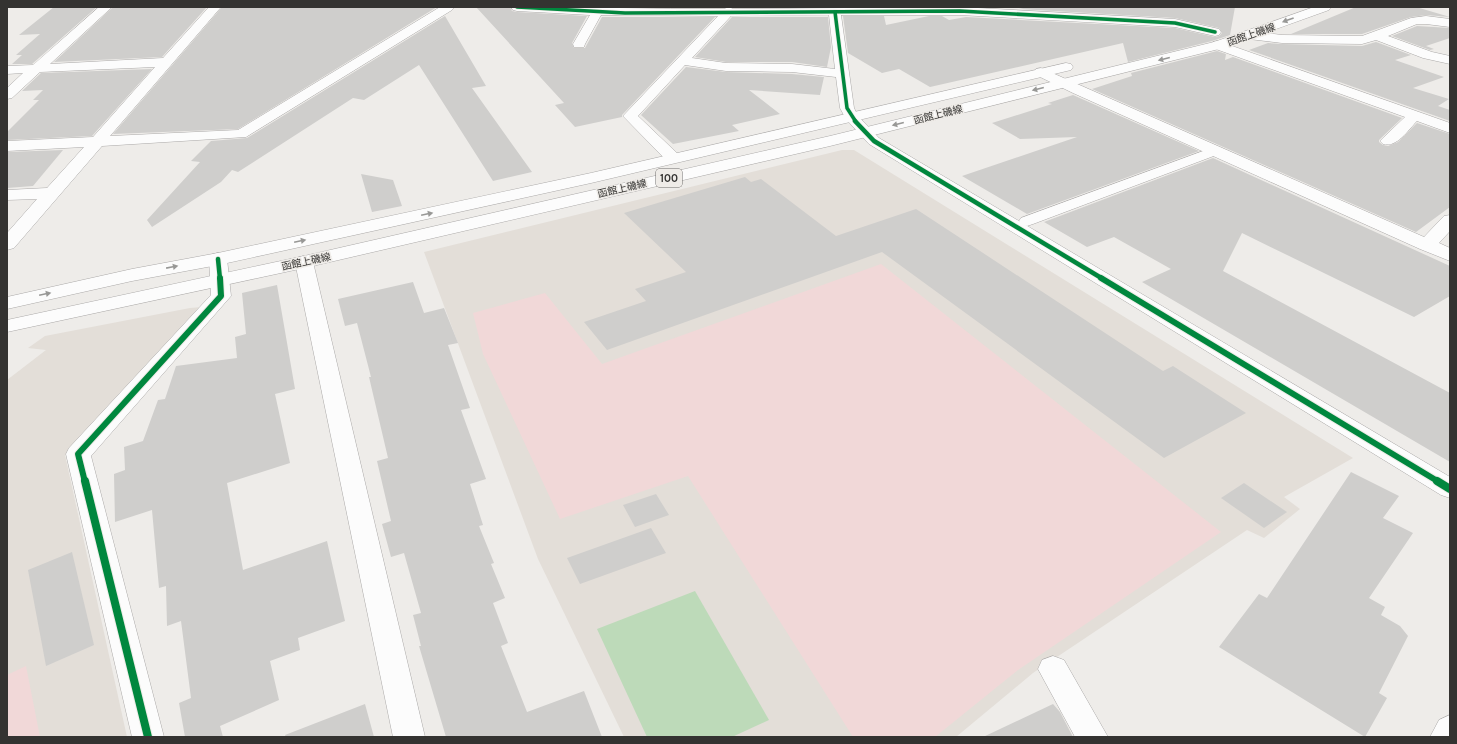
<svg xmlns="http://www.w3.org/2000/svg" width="1457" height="744" viewBox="0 0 1457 744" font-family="Karla,'Noto Sans JP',sans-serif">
<rect width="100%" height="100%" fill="#eeece9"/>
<g fill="#e3ded8">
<path d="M 842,150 L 854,150 L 1353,458 L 1284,497 L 1300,509 L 1264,538 L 1247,530 L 1033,673 L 956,737 L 624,737 L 538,559 L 424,252 Z"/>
<path d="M 202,307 L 65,455 L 127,737 L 7,737 L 7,380 L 46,350 L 28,348 L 45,336 L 190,308 Z"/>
</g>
<g fill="#f1d8d8">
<path d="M 881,264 L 1221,532 L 1018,670 L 935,737 L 853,737 L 688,476 L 560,519 L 483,354 L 473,313 L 545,293 L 602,364 Z"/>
<path d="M 26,666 L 40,737 L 7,737 L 7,675 Z"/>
</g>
<path fill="#bddab9" d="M 695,591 L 769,720 L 732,737 L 647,737 L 597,629 Z"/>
<g fill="#cfcecc">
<path d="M 54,7 L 97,7 L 32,64 L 12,64 L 22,55 L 16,55 L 40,34 L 19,35 Z"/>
<path d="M 113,7 L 207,7 L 162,57 L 54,62 Z"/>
<path d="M 222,7 L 437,7 L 238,129 L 113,134 Z"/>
<path d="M 476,7 L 510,7 L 512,11 L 517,12 L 587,16 L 572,43 L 574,48 L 585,48 L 602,17 L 715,17 L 622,115 L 622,117 L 575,127 L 555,105 L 564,103 Z"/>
<path d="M 1027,7 L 1235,7 L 1230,35 L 1212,41 L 1128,62 L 1123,43 L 930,87 L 899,69 L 882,73 L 848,53 L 843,16 L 884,16 L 886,25 L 929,16 L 942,16 L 949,20 L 966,17 L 1175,28 L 1215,37 L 1219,36 L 1222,33 L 1219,28 L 1175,18 L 1019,9 Z"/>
<path d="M 1356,7 L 1416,7 L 1450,17 L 1426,15 L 1411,17 L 1362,34 L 1291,34 Z"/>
<path d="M 445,16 L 486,86 L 472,88 L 532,172 L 493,181 L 419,65 L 364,100 L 353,98 L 238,172 L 232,170 L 221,182 L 152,227 L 147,220 L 200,162 L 191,161 L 211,141 L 247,138 Z"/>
<path d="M 732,17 L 828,17 L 831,47 L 827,67 L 792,62 L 726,62 L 695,57 Z"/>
<path d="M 1417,26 L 1450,28 L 1450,38 L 1426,46 L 1434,49 L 1430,50 L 1392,36 Z"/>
<path d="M 1376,42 L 1411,55 L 1395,60 L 1444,77 L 1413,88 L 1449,99 L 1438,106 L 1450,110 L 1450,121 L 1249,50 L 1268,43 L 1282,44 L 1362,46 Z"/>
<path d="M 1217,51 L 1226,54 L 1225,60 L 1233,57 L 1402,118 L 1379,140 L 1379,142 L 1383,145 L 1388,146 L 1398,142 L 1417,123 L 1450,134 L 1450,207 L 1416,232 L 1092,89 L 1132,76 L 1131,73 Z"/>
<path d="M 686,67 L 726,72 L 792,74 L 824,77 L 820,95 L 749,90 L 780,114 L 732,125 L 739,131 L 673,144 L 641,115 Z"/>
<path d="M 152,69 L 92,136 L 7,140 L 7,132 L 39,100 L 33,100 L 43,90 L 22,91 L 41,73 Z"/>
<path d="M 1073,95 L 1199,151 L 1027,214 L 962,176 L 1077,137 L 1020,139 L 992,123 L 1052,104 L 1048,103 Z"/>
<path d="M 63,150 L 33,186 L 7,188 L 7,152 Z"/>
<path d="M 1213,158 L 1450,266 L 1450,296 L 1414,317 L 1242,233 L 1223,271 L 1450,393 L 1450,462 L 1142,282 L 1171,269 L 1114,237 L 1087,247 L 1044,222 Z"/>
<path d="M 361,174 L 393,180 L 402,206 L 372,212 Z"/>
<path d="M 745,177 L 751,182 L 761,179 L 836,236 L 916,209 L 1163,371 L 1173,366 L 1246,413 L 1164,458 L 882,252 L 607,350 L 584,322 L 646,301 L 635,289 L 686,272 L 624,213 Z"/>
<path d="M 413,282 L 424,313 L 444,308 L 458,343 L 448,345 L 470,408 L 461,410 L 486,479 L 470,484 L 483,525 L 479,526 L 494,563 L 491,564 L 505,598 L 493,603 L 508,643 L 501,646 L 527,712 L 584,691 L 602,737 L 446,737 L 419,646 L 421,646 L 413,615 L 421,613 L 404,553 L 391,557 L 382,524 L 391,521 L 377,461 L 388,458 L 369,377 L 371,377 L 357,323 L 345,326 L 338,299 Z"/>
<path d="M 277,285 L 295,389 L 275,394 L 290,463 L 227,483 L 243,570 L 327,541 L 345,621 L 298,638 L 300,650 L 270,661 L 279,700 L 220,726 L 223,737 L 185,737 L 179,703 L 191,698 L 181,621 L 167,626 L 166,586 L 159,588 L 152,510 L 115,522 L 114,474 L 125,470 L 124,447 L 143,441 L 158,400 L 165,399 L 176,366 L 237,358 L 235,337 L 246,334 L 242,293 Z"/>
<path d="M 1351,472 L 1399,496 L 1383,518 L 1413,533 L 1369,598 L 1385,607 L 1381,615 L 1400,626 L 1408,636 L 1379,693 L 1387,698 L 1365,737 L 1219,647 L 1259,594 L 1267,598 Z"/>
<path d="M 1244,483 L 1287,512 L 1264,528 L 1221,498 Z"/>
<path d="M 656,494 L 669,515 L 635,527 L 623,505 Z"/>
<path d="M 651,528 L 666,553 L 580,584 L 567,558 Z"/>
<path d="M 72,552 L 94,645 L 46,666 L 28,570 Z"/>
<path d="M 365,704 L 374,737 L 286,737 L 285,735 Z"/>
<path d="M 1053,704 L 1060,712 L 1073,737 L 983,737 Z"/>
</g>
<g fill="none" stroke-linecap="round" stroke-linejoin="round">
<defs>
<path id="lane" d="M 1214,147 L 1219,148 L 1221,151 L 1219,154 L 1033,224 L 1027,226 L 1021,224 L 1019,221 L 1021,218 Z"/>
<g id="street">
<path d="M 99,7 L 112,7 L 50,64 L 163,58 L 209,7 L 221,7 L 110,136 L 238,130 L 440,7 L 454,7 L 452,10 L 246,137 L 102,146 L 14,248 L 7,250 L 7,233 L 37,199 L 7,200 L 7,190 L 47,188 L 84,147 L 7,151 L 7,141 L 93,137 L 155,67 L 40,72 L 12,98 L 7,99 L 7,88 L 23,73 L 7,74 L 7,66 L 33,65 Z"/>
<path d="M 511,7 C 582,7 653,9 724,9 L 729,7 L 733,9 L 960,7 L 1175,19 L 1219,29 L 1221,32 L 1219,35 L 1215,36 L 1175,27 L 960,15 L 841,15 L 854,108 L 859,118 L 857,121 L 852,122 L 847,121 L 840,108 L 836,77 L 792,72 L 726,71 L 685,65 L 638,116 L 679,155 L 681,158 L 679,161 L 673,163 L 667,161 L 623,116 L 718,16 L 601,15 L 585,44 L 584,47 L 574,47 L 573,44 L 590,15 L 517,11 L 513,10 ZM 829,15 L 835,69 L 792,64 L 726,63 L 692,58 L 731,16 Z"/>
<path d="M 1426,16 L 1450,19 L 1450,27 L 1426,24 L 1417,24 L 1388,36 L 1432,52 L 1450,56 L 1450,64 L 1423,58 L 1376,40 L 1362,44 L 1282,43 L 1249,39 L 1245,38 L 1243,35 L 1245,32 L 1249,31 L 1282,35 L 1362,36 L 1411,18 Z"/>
<path d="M 1218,41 L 1450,123 L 1450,133 L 1417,121 C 1408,130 1397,148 1383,144 L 1380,141 L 1383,138 L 1405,117 L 1213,48 L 1212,45 L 1213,42 Z"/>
<path d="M 1041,68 L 1424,237 L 1444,216 L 1450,215 L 1450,231 L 1439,243 L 1450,248 L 1450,261 L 1420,249 L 1073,93 L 1036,75 L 1034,72 L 1036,69 Z"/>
<path d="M 218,253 L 225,255 L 227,259 L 231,296 L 91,456 L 164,737 L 132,737 L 66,454 L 69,448 L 211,295 L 209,259 L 211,255 Z"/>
<path d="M 304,256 L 311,258 L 313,262 L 425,737 L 393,737 L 295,262 L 297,258 Z"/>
<path d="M 1053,656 L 1064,660 L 1108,737 L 1075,737 L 1038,669 L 1042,660 Z"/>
</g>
<g id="secondary">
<path d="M 852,114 L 857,115 L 879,138 L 1450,477 L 1450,498 L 1441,495 L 869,144 L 845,118 L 847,115 Z"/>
<path d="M 1450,715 L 1450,737 L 1430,737 L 1439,720 Z"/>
</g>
<g id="primary">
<path d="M 1314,7 L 1331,7 L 1329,10 L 1223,48 L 830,146 L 304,268 L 7,332 L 7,320 L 304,256 L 830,136 L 1214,42 Z"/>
<path d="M 1066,63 L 1071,64 L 1073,67 L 1071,70 L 591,183 L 218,265 L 132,281 L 7,309 L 7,297 L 132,269 L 218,253 L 591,173 Z"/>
</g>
</defs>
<use href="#lane" stroke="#aba9a8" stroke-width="1"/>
<use href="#street" stroke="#aba9a8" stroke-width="1"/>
<use href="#secondary" stroke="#aba9a8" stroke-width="1"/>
<use href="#primary" stroke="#aba9a8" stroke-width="1"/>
<use href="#lane" fill="#fcfcfc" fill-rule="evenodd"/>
<use href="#street" fill="#fcfcfc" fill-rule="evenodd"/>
<use href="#secondary" fill="#fcfcfc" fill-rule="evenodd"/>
<use href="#primary" fill="#fcfcfc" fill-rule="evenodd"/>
<defs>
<g id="cycleway-far3">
<path d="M 517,7 L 625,13 L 960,11 L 1175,23 L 1215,32"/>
<path d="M 835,12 L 847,108 L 856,122"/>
</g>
<g id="cycleway-far2">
<path d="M 855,121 L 874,141 L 1103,279"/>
<path d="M 218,259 L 220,279"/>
</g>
<g id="cycleway-far1">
<path d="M 1101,278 L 1439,482"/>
<path d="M 85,482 L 78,454 L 221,296 L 220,278"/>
</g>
<g id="cycleway">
<path d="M 85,481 L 148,737"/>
<path d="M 1437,481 L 1450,489"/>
</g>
</defs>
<use href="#cycleway-far3" stroke="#efece8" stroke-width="5"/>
<use href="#cycleway-far2" stroke="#efece8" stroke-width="6"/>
<use href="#cycleway-far1" stroke="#efece8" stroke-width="8"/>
<use href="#cycleway" stroke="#efece8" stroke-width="10"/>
<use href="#cycleway-far3" stroke="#00873e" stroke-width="3.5"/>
<use href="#cycleway-far2" stroke="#00873e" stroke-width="4.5"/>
<use href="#cycleway-far1" stroke="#00873e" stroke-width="6"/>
<use href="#cycleway" stroke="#00873e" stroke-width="8"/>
</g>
<defs><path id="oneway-solid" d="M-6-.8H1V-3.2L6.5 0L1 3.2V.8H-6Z"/></defs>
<g fill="#989896">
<use href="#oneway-solid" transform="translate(1288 20) rotate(160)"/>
<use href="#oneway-solid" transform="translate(1164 59) rotate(166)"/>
<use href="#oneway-solid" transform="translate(1038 89) rotate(166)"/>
<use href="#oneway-solid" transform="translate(898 124) rotate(166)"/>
<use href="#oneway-solid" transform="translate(427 214) rotate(-12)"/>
<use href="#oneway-solid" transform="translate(300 241) rotate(-12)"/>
<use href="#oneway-solid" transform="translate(172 267) rotate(-11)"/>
<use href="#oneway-solid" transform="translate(45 294) rotate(-12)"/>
</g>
<g text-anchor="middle" stroke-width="3" stroke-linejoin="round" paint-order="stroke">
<g font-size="10" fill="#343331" stroke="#efece8">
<text transform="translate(1251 34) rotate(-19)" y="4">函館上磯線</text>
<text transform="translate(938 114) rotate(-14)" y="4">函館上磯線</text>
<text transform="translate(622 188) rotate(-13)" y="4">函館上磯線</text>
<text transform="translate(306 261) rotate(-12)" y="4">函館上磯線</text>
</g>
<rect fill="#efece8" stroke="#6c6a68" stroke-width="1" x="656" y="169" width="26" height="18" rx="3"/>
<g font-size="11" font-weight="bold" fill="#343331">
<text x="669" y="182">100</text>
</g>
</g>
<rect width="1457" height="744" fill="none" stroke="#343331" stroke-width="16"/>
</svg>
